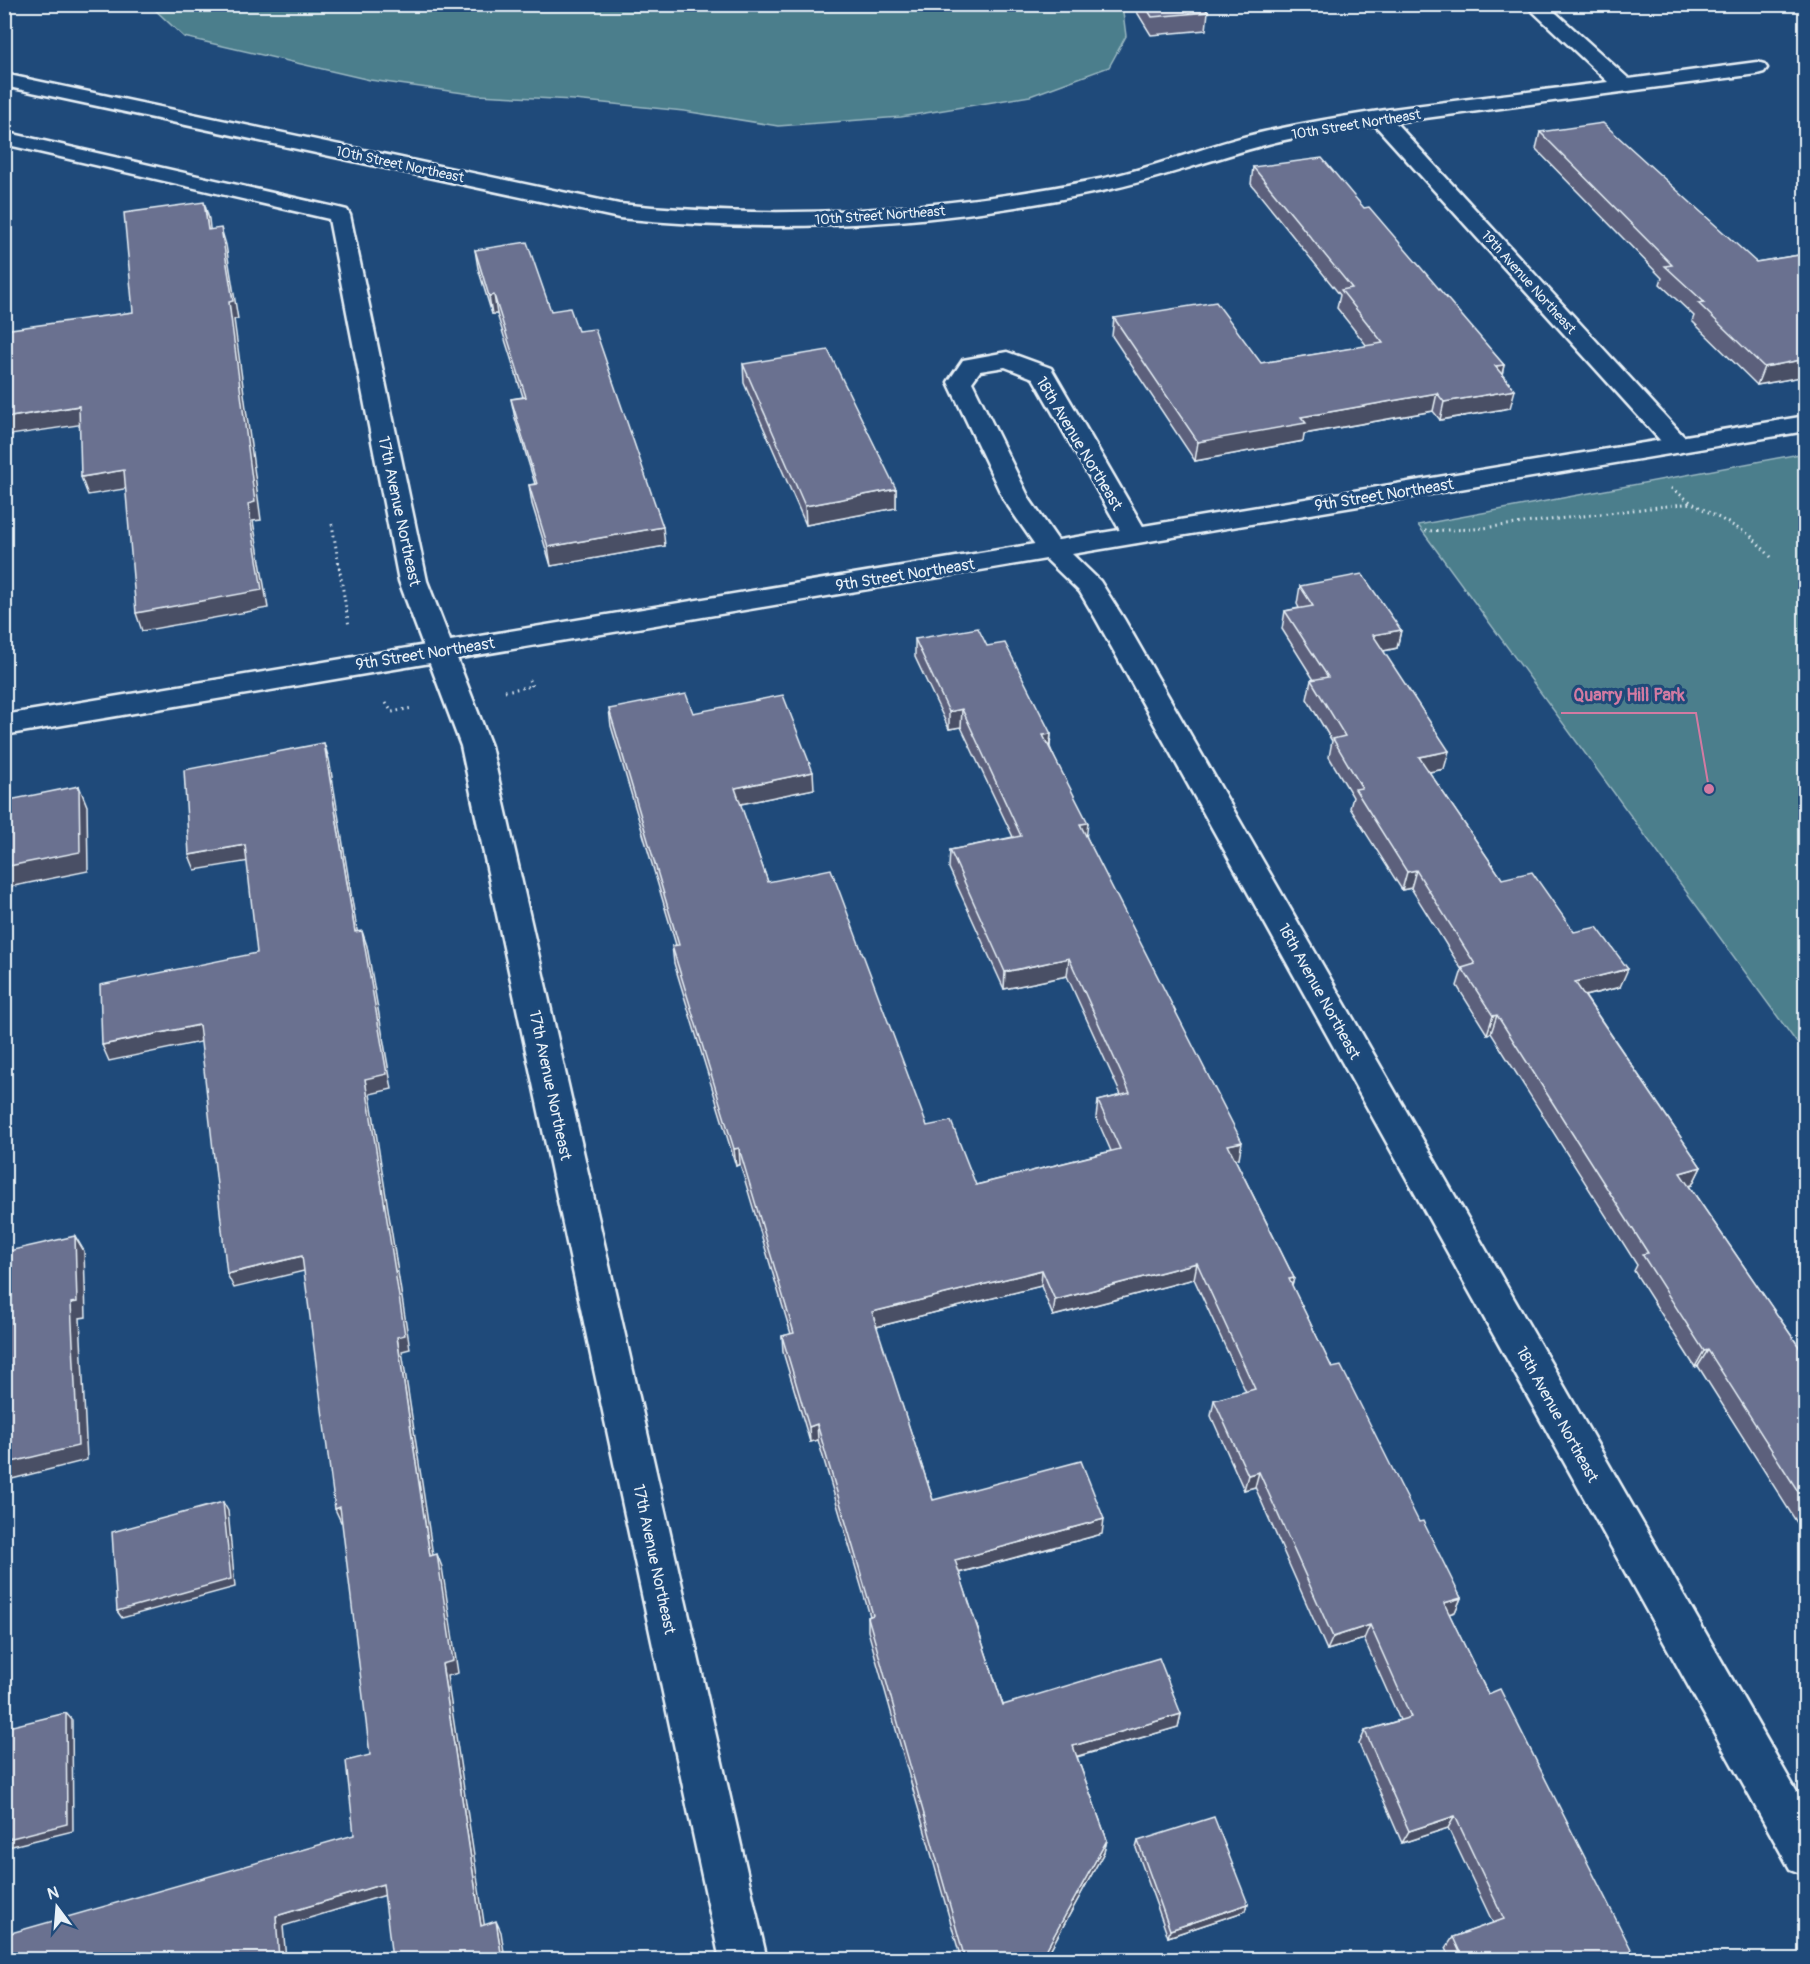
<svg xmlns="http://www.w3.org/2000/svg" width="1810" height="1964" viewBox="0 0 1810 1964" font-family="Pangolin,sans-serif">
<rect width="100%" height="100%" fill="#1f4a7a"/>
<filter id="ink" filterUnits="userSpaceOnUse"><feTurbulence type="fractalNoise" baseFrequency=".0167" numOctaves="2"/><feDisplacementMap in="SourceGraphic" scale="12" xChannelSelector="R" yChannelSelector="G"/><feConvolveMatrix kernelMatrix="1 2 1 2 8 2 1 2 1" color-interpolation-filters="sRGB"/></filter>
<g filter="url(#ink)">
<g fill="#4b7e8c" stroke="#9ab8c2" stroke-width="1.5">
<path d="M 718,5 L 1122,5 L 1126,36 L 1109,67 L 1030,96 L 901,117 L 778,126 L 684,111 L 574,100 L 478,95 L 370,80 L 184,37 L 150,5 Z"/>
<path d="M 1805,453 L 1806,453 L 1805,1054 L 1418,525 Z"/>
</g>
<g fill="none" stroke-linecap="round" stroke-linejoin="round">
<defs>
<g id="minor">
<path d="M 1525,4 L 1546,4 L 1629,79 L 1757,62 L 1764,64 L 1767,68 L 1764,72 L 1757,74 L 1395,122 L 1687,440 L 1691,445 L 1687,450 L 1678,453 L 1669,450 L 1375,125 C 1340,131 1302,135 1268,144 C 1212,159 1159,179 1102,191 C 943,225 781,235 619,218 L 4,86 L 4,74 L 619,204 C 784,221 937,211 1100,179 C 1156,168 1209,144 1264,132 C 1377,107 1494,97 1608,82 Z"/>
<path d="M 4,132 L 339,208 L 347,210 L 350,215 L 427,581 L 491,746 L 767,1960 L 720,1960 L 461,746 L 399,581 L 329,219 L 4,144 Z"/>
<path d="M 1007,352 L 1051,368 L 1148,535 L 1144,541 L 1135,543 L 1126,541 L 1033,378 L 1005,367 L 980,371 L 972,382 L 1030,500 L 1064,549 L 1060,555 L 1051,557 L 1042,555 L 1004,500 L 948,382 L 963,360 Z"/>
</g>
<path id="tertiary" d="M 1806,416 L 1806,431 L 1072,554 L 1100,581 L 1124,619 L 1806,1808 L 1806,1875 L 1790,1869 L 1096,619 L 1080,592 L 1046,559 L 4,735 L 4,715 Z"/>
</defs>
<use href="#minor" stroke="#e8f1f8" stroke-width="5"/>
<use href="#tertiary" stroke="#e8f1f8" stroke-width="5"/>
<g stroke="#e8f1f8" stroke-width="3" stroke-dasharray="1.5 4" stroke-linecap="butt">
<path d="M 1671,488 L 1692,503 L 1750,535 L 1771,557"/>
<path d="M 332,524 L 349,626"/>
<path d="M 1425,531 L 1474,529 L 1692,503"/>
<path d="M 505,691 L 532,686 L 529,680"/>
<path d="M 386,703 L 392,712 L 412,708"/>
</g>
<use href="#minor" fill="#1f4a7a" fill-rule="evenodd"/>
<use href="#tertiary" fill="#1f4a7a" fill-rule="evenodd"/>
</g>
<g fill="#5b617c" stroke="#e8f1f8" stroke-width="1.5">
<path d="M 1132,4 L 1202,4 L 1208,12 L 1206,30 L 1151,35 Z"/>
<path d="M 1540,132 L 1756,262 L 1806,254 L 1806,376 L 1757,385 L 1692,321 L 1694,316 L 1660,284 L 1662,278 L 1536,149 Z"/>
<path d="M 1253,167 L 1364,208 L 1504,365 L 1502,375 L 1510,408 L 1440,420 L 1433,411 L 1304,434 L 1303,441 L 1195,461 L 1112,336 L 1114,318 L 1261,363 L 1367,346 L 1337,308 L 1340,295 L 1251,184 Z"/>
<path d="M 475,250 L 551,311 L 578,331 L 665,546 L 551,566 L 532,504 L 529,485 L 535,484 L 515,418 L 511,399 L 523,397 L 497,314 L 492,314 L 478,268 Z"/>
<path d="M 743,364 L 896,489 L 896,508 L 806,525 L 744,383 Z"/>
<path d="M 1300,586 L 1401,630 L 1397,648 L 1383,651 L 1444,769 L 1429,772 L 1502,879 L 1574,932 L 1620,987 L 1585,996 L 1701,1167 L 1692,1185 L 1689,1186 L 1806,1357 L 1806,1537 L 1698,1366 L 1695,1367 L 1634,1271 L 1637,1265 L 1491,1033 L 1487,1034 L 1457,986 L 1462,970 L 1411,888 L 1402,890 L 1350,808 L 1353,797 L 1329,757 L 1332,741 L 1307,699 L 1311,680 L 1314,680 L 1282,629 L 1285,611 L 1299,608 L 1297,604 Z"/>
<path d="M 915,639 L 987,646 L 1051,734 L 1050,747 L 1086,836 L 1239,1158 L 1235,1159 L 1294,1278 L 1292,1286 L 1332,1368 L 1461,1598 L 1455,1612 L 1449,1614 L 1488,1694 L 1636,1959 L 1451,1959 L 1446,1948 L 1453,1937 L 1493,1923 L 1448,1828 L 1402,1843 L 1359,1744 L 1365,1731 L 1400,1720 L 1364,1639 L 1327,1650 L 1255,1487 L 1244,1490 L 1211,1416 L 1214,1400 L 1246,1392 L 1194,1279 L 1053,1316 L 1041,1286 L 876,1327 L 933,1500 L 1102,1534 L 959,1573 L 1003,1705 L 1181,1714 L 1178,1727 L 1077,1757 L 1107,1840 L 1104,1852 L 1045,1959 L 961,1959 L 868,1631 L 868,1617 L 870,1616 L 818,1440 L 810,1442 L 783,1352 L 782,1336 L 791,1334 L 740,1164 L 736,1166 L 674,963 L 672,946 L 676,945 L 611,726 L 609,709 L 693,713 L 814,789 L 740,804 L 768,882 L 927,1126 L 976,1185 L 1111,1151 L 1096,1117 L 1098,1101 L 1121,1095 L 1067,976 L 1004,989 L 949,868 L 950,850 L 1013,837 L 961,727 L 949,729 L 915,657 Z"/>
<path d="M 1138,1841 L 1248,1904 L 1246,1911 L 1168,1937 L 1136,1848 Z"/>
</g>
<g fill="#4a4f65" stroke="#e8f1f8" stroke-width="1.5">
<path d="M 204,202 L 209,219 L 212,247 L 208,230 Z"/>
<path d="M 221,228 L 226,245 L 238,319 L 234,319 L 261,520 L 253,521 L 268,608 L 142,631 L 136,613 L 248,504 L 229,302 Z"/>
<path d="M 494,295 L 497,314 L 492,314 L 489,296 Z"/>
<path d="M 1806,359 L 1806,376 L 1757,385 L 1764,367 Z"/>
<path d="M 1504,365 L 1500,383 L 1495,366 Z"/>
<path d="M 1515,390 L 1510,408 L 1440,420 L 1444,402 Z"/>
<path d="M 1437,393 L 1433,411 L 1304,434 L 1303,441 L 1195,461 L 1198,442 L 1301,417 Z"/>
<path d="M 79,406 L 85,424 L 4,436 L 4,418 Z"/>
<path d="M 124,470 L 130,488 L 88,495 L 81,477 Z"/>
<path d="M 896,489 L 896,508 L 806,525 L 805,506 Z"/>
<path d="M 663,527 L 665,546 L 551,566 L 548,547 Z"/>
<path d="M 1401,630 L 1397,648 L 1369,654 L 1373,635 Z"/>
<path d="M 962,709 L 961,727 L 949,729 L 949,712 Z"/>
<path d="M 1051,734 L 1049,751 L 1043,735 Z"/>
<path d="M 324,743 L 329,759 L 360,948 L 355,932 Z"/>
<path d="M 1449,751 L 1444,769 L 1414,775 L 1419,757 Z"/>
<path d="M 813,772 L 814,789 L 736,805 L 735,788 Z"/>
<path d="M 79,786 L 87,806 L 88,871 L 4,888 L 4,867 Z"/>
<path d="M 1088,823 L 1086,840 L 1080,824 Z"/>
<path d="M 245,845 L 250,861 L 195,870 L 189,855 Z"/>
<path d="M 1416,870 L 1411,888 L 1402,890 L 1407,872 Z"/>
<path d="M 362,931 L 367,946 L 392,1089 L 370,1094 L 410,1349 L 402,1351 L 435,1569 L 430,1556 L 397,1337 L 365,1079 Z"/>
<path d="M 1069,958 L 1067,976 L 1004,989 L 1005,972 Z"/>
<path d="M 1628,969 L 1620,987 L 1568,1000 L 1575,982 Z"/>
<path d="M 1497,1015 L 1491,1033 L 1487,1034 L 1493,1016 Z"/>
<path d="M 199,1025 L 205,1041 L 109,1061 L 102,1045 Z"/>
<path d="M 1242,1142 L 1239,1158 L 1225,1162 L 1228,1145 Z"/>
<path d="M 739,1148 L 740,1164 L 736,1166 L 734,1149 Z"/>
<path d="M 1701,1167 L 1692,1185 L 1671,1190 L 1680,1173 Z"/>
<path d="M 75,1236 L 84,1251 L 86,1317 L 80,1318 L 87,1460 L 4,1481 L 4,1464 L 71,1303 Z"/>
<path d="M 302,1256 L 308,1270 L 234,1288 L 227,1274 Z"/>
<path d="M 1197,1263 L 1194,1279 L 1053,1316 L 1055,1300 Z"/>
<path d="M 1042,1270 L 1041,1286 L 872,1328 L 872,1312 Z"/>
<path d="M 1294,1278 L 1290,1294 L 1289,1279 Z"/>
<path d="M 1708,1350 L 1698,1366 L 1695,1367 L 1704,1351 Z"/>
<path d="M 817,1424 L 818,1440 L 810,1442 L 809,1427 Z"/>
<path d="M 1259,1472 L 1255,1487 L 1244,1490 L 1248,1475 Z"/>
<path d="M 223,1502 L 228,1511 L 235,1587 L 122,1618 L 117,1611 Z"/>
<path d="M 340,1507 L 346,1520 L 341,1522 L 335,1509 Z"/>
<path d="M 1104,1519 L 1102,1534 L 954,1574 L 955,1560 Z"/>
<path d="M 437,1554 L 442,1567 L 458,1673 L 447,1676 L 486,1936 L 481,1926 L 442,1664 Z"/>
<path d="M 1461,1598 L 1455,1612 L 1438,1617 L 1444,1603 Z"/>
<path d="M 1370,1625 L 1364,1639 L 1327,1650 L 1333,1637 Z"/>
<path d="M 66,1713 L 72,1720 L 73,1831 L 4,1848 L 4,1840 Z"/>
<path d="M 1181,1714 L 1178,1727 L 1071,1758 L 1073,1746 Z"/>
<path d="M 1455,1816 L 1448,1828 L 1402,1843 L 1409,1831 Z"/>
<path d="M 1107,1840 L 1104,1852 L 1045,1959 L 1041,1959 Z"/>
<path d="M 383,1884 L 389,1894 L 283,1926 L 286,1959 L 277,1959 L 276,1916 Z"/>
<path d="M 1248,1904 L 1246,1911 L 1168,1937 L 1170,1930 Z"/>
<path d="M 496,1921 L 501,1932 L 505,1959 L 502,1959 Z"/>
</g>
<g fill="#6a7190" stroke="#e8f1f8" stroke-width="1.5">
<path d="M 1144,4 L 1202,4 L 1208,12 L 1152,17 Z"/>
<path d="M 1603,123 L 1756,262 L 1806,254 L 1806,359 L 1764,367 L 1698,303 L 1704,302 L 1665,266 L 1672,265 L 1540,132 Z"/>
<path d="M 1322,158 L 1364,208 L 1369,207 L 1504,365 L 1495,366 L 1515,390 L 1444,402 L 1437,393 L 1301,417 L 1306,423 L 1198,442 L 1114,318 L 1216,302 L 1261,363 L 1383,343 L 1341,290 L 1352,288 L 1253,167 Z"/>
<path d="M 204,202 L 208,230 L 221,228 L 233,301 L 229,302 L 255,502 L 248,504 L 262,590 L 136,613 L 124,470 L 81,477 L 79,406 L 4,418 L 4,330 L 133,312 L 124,213 Z"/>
<path d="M 527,242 L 551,311 L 570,308 L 578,331 L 595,329 L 663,527 L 548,547 L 529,485 L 537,484 L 511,399 L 526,397 L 494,295 L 489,296 L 475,250 Z"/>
<path d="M 828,350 L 896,489 L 805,506 L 743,364 Z"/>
<path d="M 1362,574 L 1401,630 L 1373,635 L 1449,751 L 1419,757 L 1502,879 L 1532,872 L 1574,932 L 1597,927 L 1628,969 L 1575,982 L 1701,1167 L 1680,1173 L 1806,1357 L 1806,1504 L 1708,1350 L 1704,1351 L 1642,1254 L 1648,1253 L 1497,1015 L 1493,1016 L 1462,968 L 1475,964 L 1416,870 L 1407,872 L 1355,789 L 1362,788 L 1333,739 L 1345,736 L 1311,680 L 1328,677 L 1285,611 L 1313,606 L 1300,586 Z"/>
<path d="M 978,628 L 987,646 L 1005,643 L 1051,734 L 1043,735 L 1088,823 L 1080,824 L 1242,1142 L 1228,1145 L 1294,1278 L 1289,1279 L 1332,1368 L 1341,1366 L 1419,1522 L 1423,1521 L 1461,1598 L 1444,1603 L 1488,1694 L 1500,1689 L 1636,1959 L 1463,1959 L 1453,1937 L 1504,1919 L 1455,1816 L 1409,1831 L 1365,1731 L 1411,1717 L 1370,1625 L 1333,1637 L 1259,1472 L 1248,1475 L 1214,1400 L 1255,1389 L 1197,1263 L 1055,1300 L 1042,1270 L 872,1312 L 933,1500 L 1081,1461 L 1104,1519 L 955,1560 L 1003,1705 L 1159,1658 L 1181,1714 L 1073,1746 L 1107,1840 L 1041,1959 L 965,1959 L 868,1617 L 873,1615 L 817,1424 L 809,1427 L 782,1336 L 794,1333 L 739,1148 L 734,1149 L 672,946 L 679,945 L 609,709 L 686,694 L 693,713 L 783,695 L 813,772 L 735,788 L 768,882 L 831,869 L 927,1126 L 951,1121 L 976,1185 L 1120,1149 L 1098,1101 L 1130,1093 L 1069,958 L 1005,972 L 950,850 L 1021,836 L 962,709 L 949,712 L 915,639 Z"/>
<path d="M 324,743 L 355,932 L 362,931 L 387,1074 L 365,1079 L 405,1335 L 397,1337 L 430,1556 L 437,1554 L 453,1661 L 442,1664 L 481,1926 L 496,1921 L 502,1959 L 392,1959 L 383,1884 L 276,1916 L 279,1959 L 4,1959 L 4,1935 L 354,1835 L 346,1761 L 370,1755 L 340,1507 L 335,1509 L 302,1256 L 227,1274 L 199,1025 L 102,1045 L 100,985 L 257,953 L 245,845 L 189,855 L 184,770 Z"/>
<path d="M 79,786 L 80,852 L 4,867 L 4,801 Z"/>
<path d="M 75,1236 L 77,1302 L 71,1303 L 78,1446 L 4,1464 L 4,1252 Z"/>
<path d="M 223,1502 L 231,1579 L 117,1611 L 112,1532 Z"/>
<path d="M 66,1713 L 67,1824 L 4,1840 L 4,1728 Z"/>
<path d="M 1214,1817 L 1248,1904 L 1170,1930 L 1138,1841 Z"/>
</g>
</g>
<g text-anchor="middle" stroke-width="6" stroke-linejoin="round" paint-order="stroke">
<g font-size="14" fill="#e8f1f8" stroke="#1f4a7a">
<text transform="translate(1356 124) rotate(-9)" y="5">10th Street Northeast</text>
<text transform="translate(400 164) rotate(12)" y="5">10th Street Northeast</text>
<text transform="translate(880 215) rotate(-4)" y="5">10th Street Northeast</text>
<text transform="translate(1529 282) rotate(48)" y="5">19th Avenue Northeast</text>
</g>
<g font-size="16" fill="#e8f1f8" stroke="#1f4a7a">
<text transform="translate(1080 443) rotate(59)" y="6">18th Avenue Northeast</text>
<text transform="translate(1384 494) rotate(-9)" y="6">9th Street Northeast</text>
<text transform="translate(400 511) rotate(78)" y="6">17th Avenue Northeast</text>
<text transform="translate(905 574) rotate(-9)" y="6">9th Street Northeast</text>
<text transform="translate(425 653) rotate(-9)" y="6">9th Street Northeast</text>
<text transform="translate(1320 991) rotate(61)" y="6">18th Avenue Northeast</text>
<text transform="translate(551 1085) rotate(78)" y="6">17th Avenue Northeast</text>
<text transform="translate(1558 1414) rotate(61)" y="6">18th Avenue Northeast</text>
<text transform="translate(655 1559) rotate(78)" y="6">17th Avenue Northeast</text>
</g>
</g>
<path fill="none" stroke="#d37aa2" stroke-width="2" d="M1709 789L1696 713H1561"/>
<circle fill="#d37aa2" stroke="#1f4a7a" stroke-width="2" cx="1709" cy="789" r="6"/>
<g font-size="18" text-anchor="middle" font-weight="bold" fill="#d37aa2" stroke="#1f4a7a" stroke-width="6" stroke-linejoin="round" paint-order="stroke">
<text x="1629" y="701">Quarry Hill Park</text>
</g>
<rect width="1810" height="1964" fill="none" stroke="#1f4a7a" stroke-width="24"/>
<rect x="12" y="12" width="1786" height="1940" fill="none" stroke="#e8f1f8" stroke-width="2" filter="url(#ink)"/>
<g transform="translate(57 1907) rotate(344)" stroke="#1f4a7a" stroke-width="4.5" paint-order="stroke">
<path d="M0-4.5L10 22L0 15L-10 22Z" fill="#e8f1f8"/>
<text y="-9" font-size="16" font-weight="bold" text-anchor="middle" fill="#e8f1f8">N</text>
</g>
</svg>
